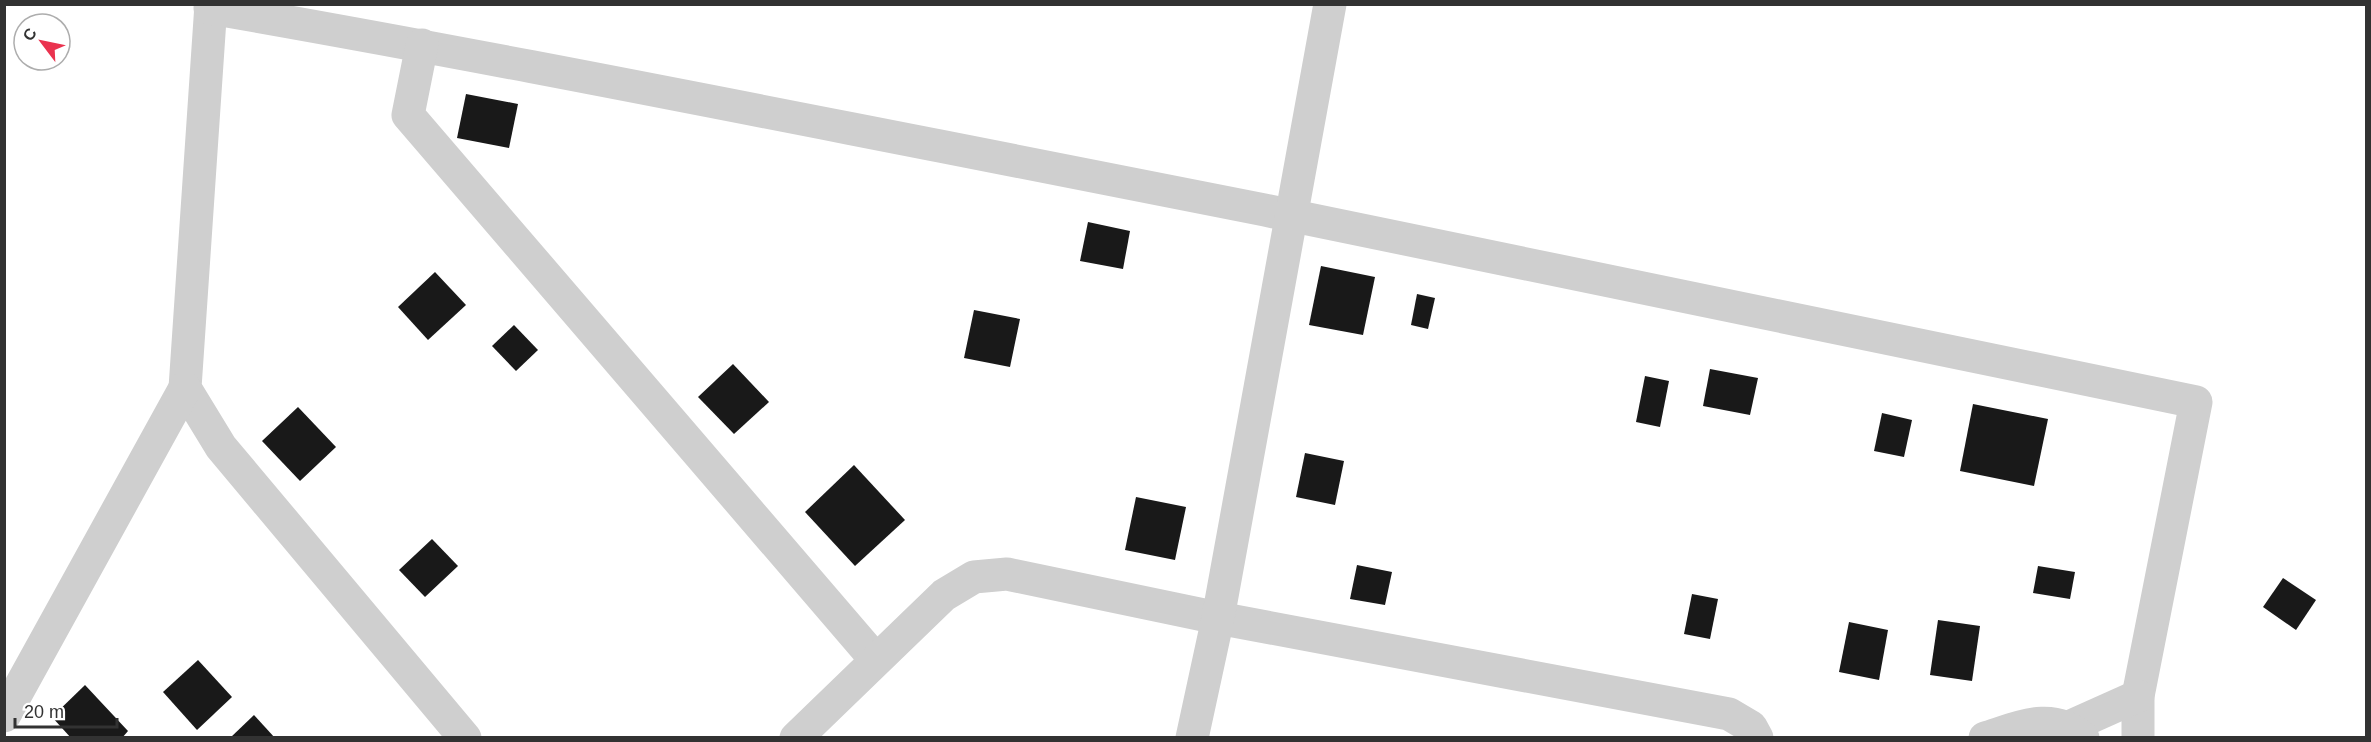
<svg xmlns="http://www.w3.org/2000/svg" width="2371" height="742" viewBox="0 0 2371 742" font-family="Arial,sans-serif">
<rect width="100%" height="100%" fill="#fff"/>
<g fill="#191919">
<path d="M 466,94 L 518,104 L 509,148 L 457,138 Z"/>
<path d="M 1088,222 L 1130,231 L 1123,269 L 1080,261 Z"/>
<path d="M 1321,266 L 1375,277 L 1363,335 L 1309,325 Z"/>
<path d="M 435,272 L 466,305 L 428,340 L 398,307 Z"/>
<path d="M 1417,294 L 1435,298 L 1428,329 L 1411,325 Z"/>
<path d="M 974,310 L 1020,319 L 1010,367 L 964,358 Z"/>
<path d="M 514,325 L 538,350 L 516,371 L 492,346 Z"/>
<path d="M 733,364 L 769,402 L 734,434 L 698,397 Z"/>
<path d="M 1710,369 L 1758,378 L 1750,415 L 1703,406 Z"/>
<path d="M 1645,376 L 1669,381 L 1660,427 L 1636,422 Z"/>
<path d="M 1973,404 L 2048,419 L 2034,486 L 1960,471 Z"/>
<path d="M 298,407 L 336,447 L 300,481 L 262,441 Z"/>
<path d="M 1882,413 L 1912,420 L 1904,457 L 1874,451 Z"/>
<path d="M 1305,453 L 1344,461 L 1335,505 L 1296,497 Z"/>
<path d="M 854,465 L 905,520 L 855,566 L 805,512 Z"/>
<path d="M 1136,497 L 1186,507 L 1175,560 L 1125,550 Z"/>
<path d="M 432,539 L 458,566 L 425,597 L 399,570 Z"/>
<path d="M 1357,565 L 1392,572 L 1385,605 L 1350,599 Z"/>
<path d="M 2038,566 L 2075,572 L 2070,599 L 2033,593 Z"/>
<path d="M 2283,578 L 2316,600 L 2296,630 L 2263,607 Z"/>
<path d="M 1692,594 L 1718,599 L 1710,639 L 1684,634 Z"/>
<path d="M 1938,620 L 1980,626 L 1972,681 L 1930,675 Z"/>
<path d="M 1849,622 L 1888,630 L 1879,680 L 1839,672 Z"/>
<path d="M 198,660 L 232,697 L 197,730 L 163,692 Z"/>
<path d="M 85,685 L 128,731 L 122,738 L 71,738 L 52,717 Z"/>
<path d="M 254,715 L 275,738 L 230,738 Z"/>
</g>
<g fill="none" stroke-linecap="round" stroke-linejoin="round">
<g stroke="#cfcfcf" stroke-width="33">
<path d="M 211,4 L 185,388 L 221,447 L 465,738"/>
<path d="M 210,8 C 458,51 704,100 950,148 C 1366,229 1781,314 2196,402 L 2138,696 L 2138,738"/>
<path d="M 422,45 L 408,115 L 876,660"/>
<path d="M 4,716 L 185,388"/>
<path d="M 2071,726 L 2138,696"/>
<path d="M 796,738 L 944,595 L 974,577 L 1007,574 L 1218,618 L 1729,714 L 1751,727 L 1757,738"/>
<path d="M 1192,738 L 1218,618 L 1330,4"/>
<path d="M 1985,738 C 2020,727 2052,711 2083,738"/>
</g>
</g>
<rect width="2371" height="742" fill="none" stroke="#323232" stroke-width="12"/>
<g transform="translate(42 42) rotate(302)"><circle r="28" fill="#ffffff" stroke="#adadad" stroke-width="1.5"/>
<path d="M0-4.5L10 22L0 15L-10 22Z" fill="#ea334f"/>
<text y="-9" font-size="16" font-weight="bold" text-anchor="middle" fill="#323232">С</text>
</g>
<path d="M15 718v9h102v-9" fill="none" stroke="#323232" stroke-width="3"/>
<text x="24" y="718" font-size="18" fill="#323232" stroke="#ffffff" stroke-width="4.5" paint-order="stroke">20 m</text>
</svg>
